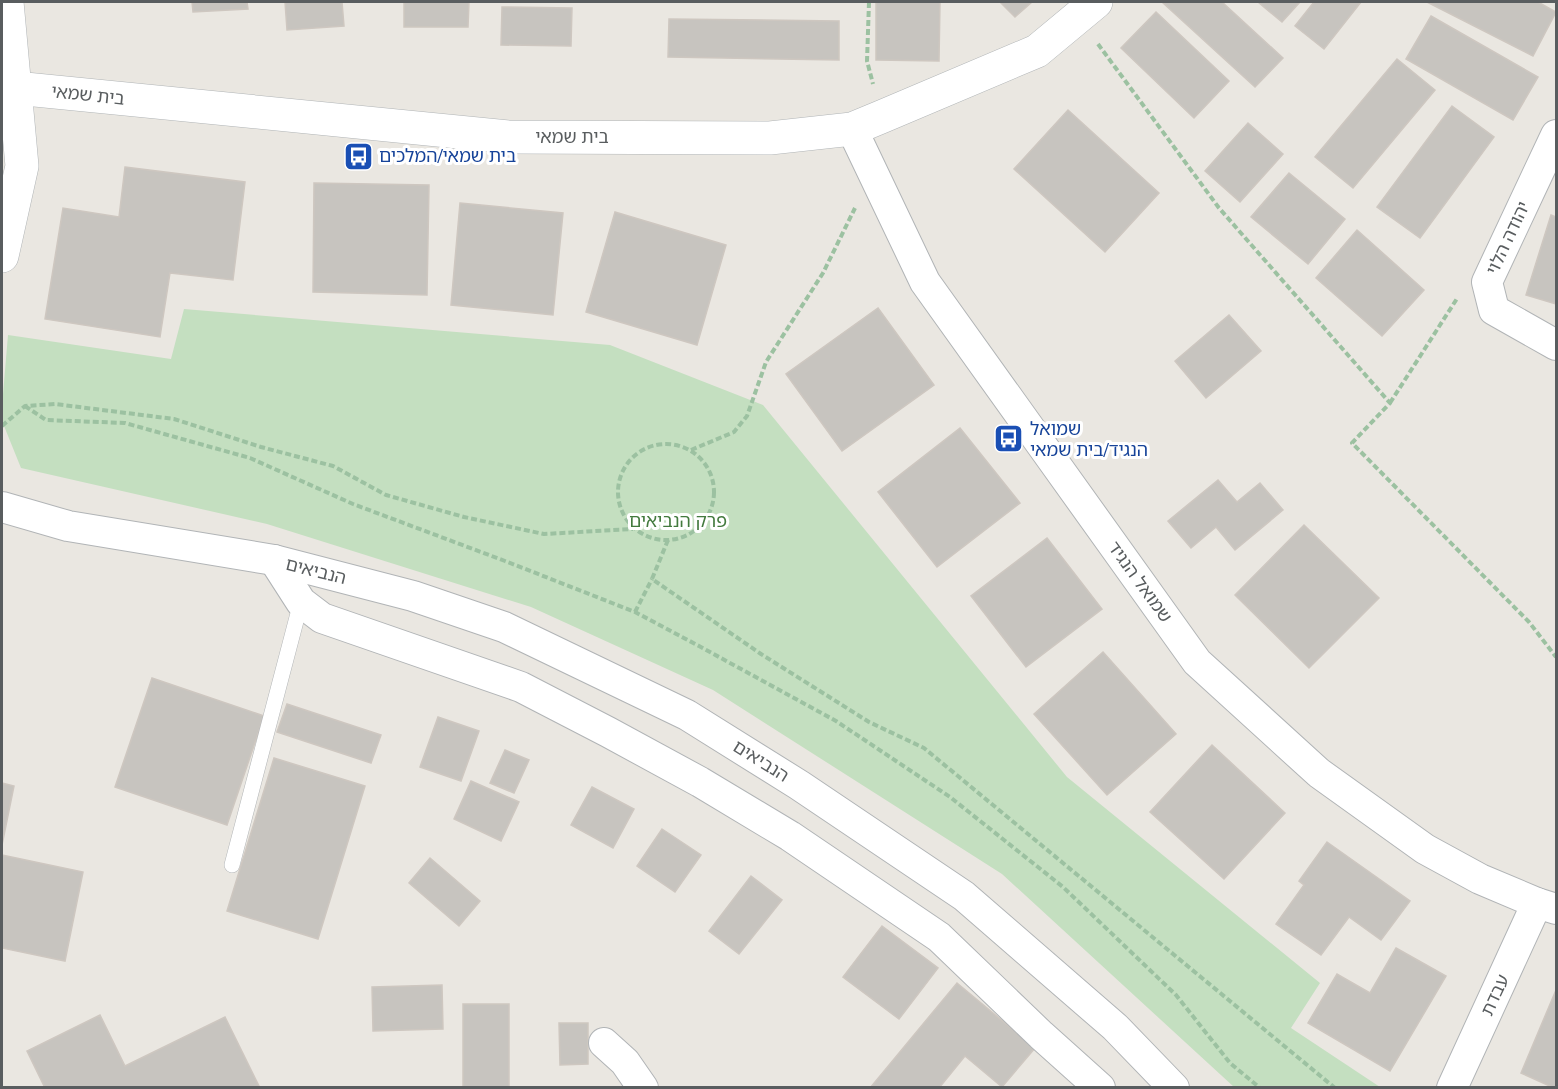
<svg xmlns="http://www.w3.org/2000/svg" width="1558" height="1089" viewBox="0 0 1558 1089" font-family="Mulish,'Noto Sans Hebrew',sans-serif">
<rect width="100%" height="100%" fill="#eae7e1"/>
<path fill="#c4dfc0" d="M 184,309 L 610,345 L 763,405 L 1067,777 L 1320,983 L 1291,1028 L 1380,1087 L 1234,1087 L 1002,874 L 713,690 L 531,607 L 267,524 L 21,468 L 2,421 L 2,406 L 8,335 L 171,359 Z"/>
<g fill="#c7c4bf" stroke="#cec7c0" stroke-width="1.5">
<path d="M 192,2 L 247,2 L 248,9 L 193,12 Z"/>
<path d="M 285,2 L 342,2 L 344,26 L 287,30 Z"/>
<path d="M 404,2 L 469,2 L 468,27 L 404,27 Z"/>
<path d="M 876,2 L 940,2 L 939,61 L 876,60 Z"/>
<path d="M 1000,2 L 1032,2 L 1015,17 Z"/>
<path d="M 1162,2 L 1222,2 L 1283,58 L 1255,87 Z"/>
<path d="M 1258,2 L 1300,2 L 1282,22 Z"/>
<path d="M 1314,2 L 1361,2 L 1324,49 L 1295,26 Z"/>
<path d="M 1427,2 L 1538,2 L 1556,12 L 1533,56 Z"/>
<path d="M 502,7 L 572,8 L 571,46 L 501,45 Z"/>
<path d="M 1156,12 L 1229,81 L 1194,118 L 1121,48 Z"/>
<path d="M 1431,16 L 1538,77 L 1513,120 L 1406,59 Z"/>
<path d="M 669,19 L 839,21 L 839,60 L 668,57 Z"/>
<path d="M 1397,59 L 1435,90 L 1353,188 L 1315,157 Z"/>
<path d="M 1452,106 L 1494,137 L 1420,238 L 1377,207 Z"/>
<path d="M 1068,110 L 1159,193 L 1105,252 L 1014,169 Z"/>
<path d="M 1248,123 L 1283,154 L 1240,202 L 1205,171 Z"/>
<path d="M 125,167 L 245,182 L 233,280 L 170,273 L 160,337 L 45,319 L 63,208 L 119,217 Z"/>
<path d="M 1289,173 L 1345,219 L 1308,264 L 1251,217 Z"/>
<path d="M 314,183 L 429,185 L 427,295 L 313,292 Z"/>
<path d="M 460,203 L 563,213 L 553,315 L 451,305 Z"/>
<path d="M 615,212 L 726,245 L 697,345 L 586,312 Z"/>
<path d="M 1551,215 L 1556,217 L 1556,304 L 1526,295 Z"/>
<path d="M 1357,230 L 1424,290 L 1382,336 L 1316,278 Z"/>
<path d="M 878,308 L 934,385 L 842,451 L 786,374 Z"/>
<path d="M 1229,315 L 1261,351 L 1206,398 L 1175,361 Z"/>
<path d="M 960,428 L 1020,503 L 937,567 L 878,492 Z"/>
<path d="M 1218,480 L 1237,502 L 1260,483 L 1283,510 L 1235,550 L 1216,527 L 1191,548 L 1168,521 Z"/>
<path d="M 1304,525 L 1379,598 L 1309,668 L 1235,595 Z"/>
<path d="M 1047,538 L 1102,609 L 1026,667 L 971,596 Z"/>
<path d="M 1103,652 L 1176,734 L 1107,795 L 1034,714 Z"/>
<path d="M 152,678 L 264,716 L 227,825 L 115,787 Z"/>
<path d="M 287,704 L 381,735 L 371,763 L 277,732 Z"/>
<path d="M 438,717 L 479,731 L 461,781 L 420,767 Z"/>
<path d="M 1212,745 L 1285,813 L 1224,879 L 1150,812 Z"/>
<path d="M 505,750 L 529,760 L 514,793 L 490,783 Z"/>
<path d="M 274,758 L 365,786 L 318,939 L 227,911 Z"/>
<path d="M 471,781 L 519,802 L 501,841 L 454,819 Z"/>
<path d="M 2,783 L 14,786 L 2,845 Z"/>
<path d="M 592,787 L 634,809 L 613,848 L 571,825 Z"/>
<path d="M 662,829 L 701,855 L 675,892 L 637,866 Z"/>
<path d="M 1327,842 L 1410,901 L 1381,940 L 1349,917 L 1321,955 L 1276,924 L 1304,885 L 1299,881 Z"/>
<path d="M 2,855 L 83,872 L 65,961 L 2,948 Z"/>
<path d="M 430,858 L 480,901 L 459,926 L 409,883 Z"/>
<path d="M 751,876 L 782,900 L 739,954 L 709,931 Z"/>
<path d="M 882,926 L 938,968 L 899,1019 L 843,977 Z"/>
<path d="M 1396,948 L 1446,976 L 1390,1071 L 1308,1023 L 1337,974 L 1370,993 Z"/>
<path d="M 957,983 L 1035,1048 L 1002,1087 L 965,1056 L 939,1088 L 870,1088 Z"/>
<path d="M 442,985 L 443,1029 L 373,1031 L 372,987 Z"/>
<path d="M 1556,990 L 1556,1088 L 1554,1088 L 1521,1073 Z"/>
<rect x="463" y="1004" width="46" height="84"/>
<path d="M 100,1015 L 125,1066 L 225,1017 L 260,1088 L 45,1088 L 27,1051 Z"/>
<path d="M 559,1023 L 588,1023 L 588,1064 L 560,1065 Z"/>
</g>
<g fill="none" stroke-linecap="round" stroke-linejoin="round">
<defs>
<path id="lane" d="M 232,865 L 301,602"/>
<g id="street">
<path d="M 852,129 L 925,282 L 1197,662 L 1319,773 L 1425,849 L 1480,879 L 1537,903 L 1556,909"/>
<path d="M 1556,135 L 1487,282 L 1494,310 L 1556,345"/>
<path d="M 2,507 L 68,526 L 274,560 L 413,596 L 504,627 L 687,715 L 799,785 L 964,896 L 1115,1027 L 1174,1088"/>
<path d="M 274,560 L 301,602 L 322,618 L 521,687 L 608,732 L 700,782 L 790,836 L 939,937 L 1041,1035 L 1100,1088"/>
<path d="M 604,1043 L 625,1062 L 643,1088"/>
<path d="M 1452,1088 L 1537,903"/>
</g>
<g id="secondary">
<path d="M 15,88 L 508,137 L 770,138 L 852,129 L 881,117 L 1037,51 L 1096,2"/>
<path d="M 2,256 L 22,166 L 7,2"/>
</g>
</defs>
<use href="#lane" stroke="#b1b4b6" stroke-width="16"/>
<use href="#street" stroke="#b1b4b6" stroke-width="32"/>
<use href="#secondary" stroke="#b0b4b6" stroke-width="34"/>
<g stroke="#9cc1a1" stroke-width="4" stroke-dasharray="6 3" stroke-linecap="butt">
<path d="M 869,2 L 867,61 L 873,84"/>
<path d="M 1098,44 L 1219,208 L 1390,403 L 1352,443 L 1529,622 L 1556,657"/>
<path d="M 1390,403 L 1458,297"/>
<path d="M 25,406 L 46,420 L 125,423 L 250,458 L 353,504 L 505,561 L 635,612 L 699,646 L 836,721 L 950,797 L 1063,887 L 1176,995 L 1230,1063 L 1260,1088"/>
<path d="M 2,426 L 25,406 L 55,404 L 174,419 L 261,447 L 333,466 L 386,495 L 464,517 L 544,534 L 633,529"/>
<circle cx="666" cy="492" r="48"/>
<path d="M 691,450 L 734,432 L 747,416 L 766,362 L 823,273 L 855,208"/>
<path d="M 668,540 L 652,579 L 761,654 L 869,722 L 924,748 L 1335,1088"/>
<path d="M 635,612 L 652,579"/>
</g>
<use href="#lane" stroke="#fff" stroke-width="15"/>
<use href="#street" stroke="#fff" stroke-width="30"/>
<use href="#secondary" stroke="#fff" stroke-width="33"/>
</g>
<defs>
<symbol id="bus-square" viewBox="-11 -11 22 22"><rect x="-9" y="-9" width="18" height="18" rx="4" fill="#1a4fb4" stroke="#fff"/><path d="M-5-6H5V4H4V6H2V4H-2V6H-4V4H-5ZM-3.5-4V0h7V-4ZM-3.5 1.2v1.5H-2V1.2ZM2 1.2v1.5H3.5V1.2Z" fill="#fff"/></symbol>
</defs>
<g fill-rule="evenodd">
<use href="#bus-square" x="342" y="140" width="33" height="33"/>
<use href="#bus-square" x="992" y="422" width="33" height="33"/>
</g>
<g text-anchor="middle" stroke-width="6" stroke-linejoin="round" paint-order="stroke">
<g font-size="18" fill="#595d5f" stroke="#fff">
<text transform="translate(88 95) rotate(6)" y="6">בית שמאי</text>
<text x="572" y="143">בית שמאי</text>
<text transform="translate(1508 238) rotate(-65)" y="6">יהודה הלוי</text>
<text transform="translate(316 571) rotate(14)" y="6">הנביאים</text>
<text transform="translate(1140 582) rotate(54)" y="6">שמואל הנגיד</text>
<text transform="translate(761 761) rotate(32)" y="6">הנביאים</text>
<text transform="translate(1495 995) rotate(-65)" y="6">עבדת</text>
</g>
<g font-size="18" fill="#164399" stroke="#fff" text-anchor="start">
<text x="379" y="162">בית שמאי/המלכים</text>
<text x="1030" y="435">שמואל<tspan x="1030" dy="21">הנגיד/בית שמאי</tspan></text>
</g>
<g font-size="18" fill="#437a3e" stroke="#fff">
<text x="678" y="527">פרק הנביאים</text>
</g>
</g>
<rect width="1558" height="1089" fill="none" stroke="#595d5f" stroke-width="6"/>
</svg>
